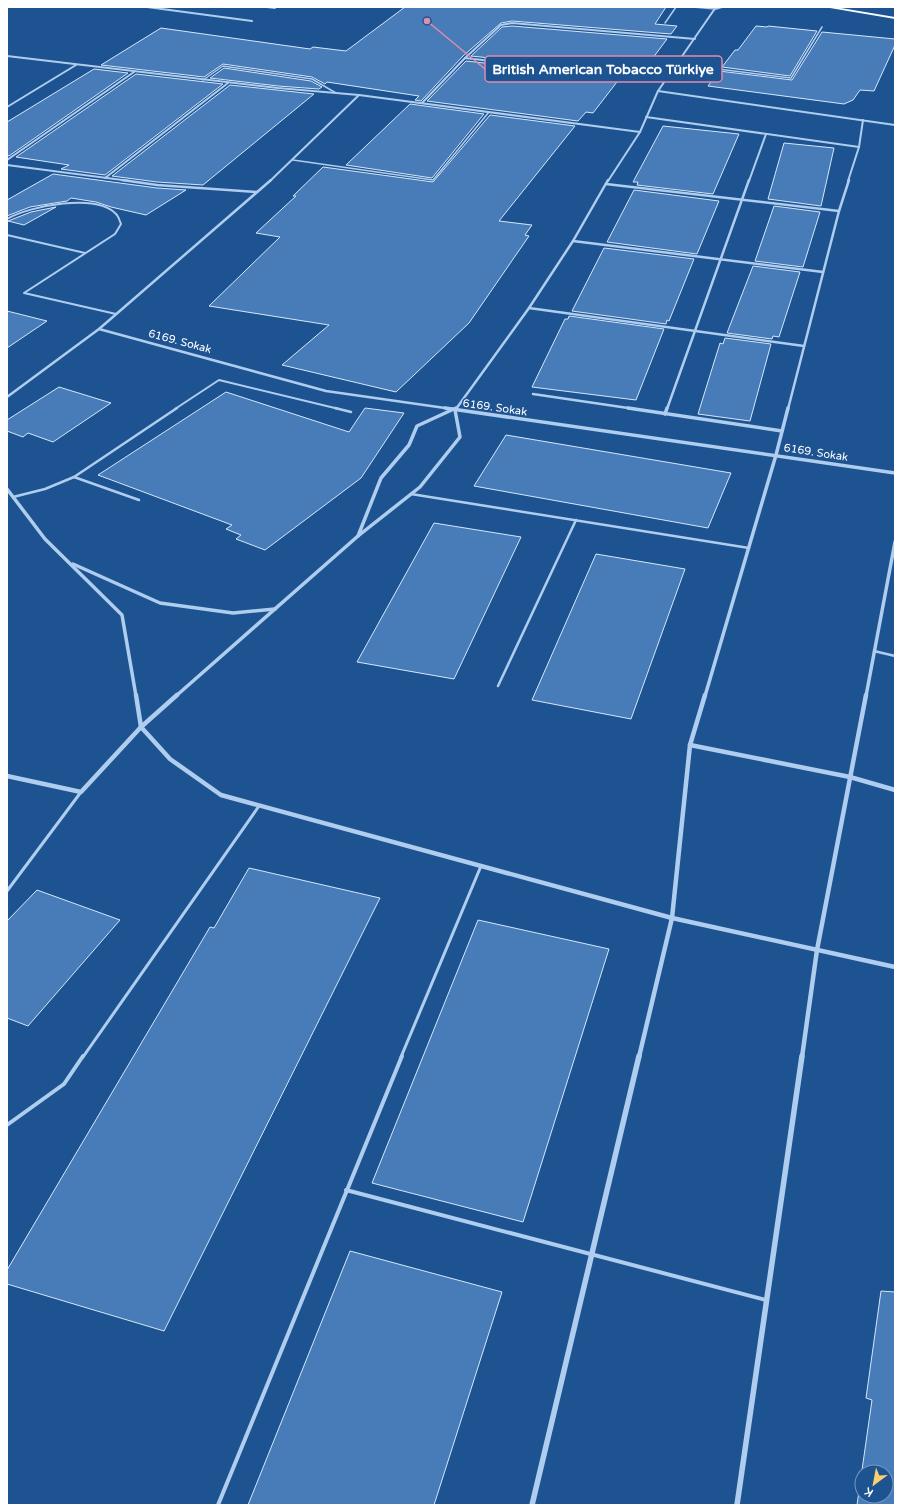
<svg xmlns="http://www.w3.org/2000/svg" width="902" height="1512" viewBox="0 0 902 1512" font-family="'Varela Round',sans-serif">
<rect width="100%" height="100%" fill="#1e5392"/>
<g fill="#477cb9" stroke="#d5e7fa" fill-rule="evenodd">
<path d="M 405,7 L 666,7 L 655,24 L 677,26 L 671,34 L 512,21 L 501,23 L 463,56 L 421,101 L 415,100 L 419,96 L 327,82 L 325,84 L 312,77 L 223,64 L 204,77 L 101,65 L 161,28 L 310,49 L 313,47 L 346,51 Z"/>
<path d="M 512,26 L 667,39 L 641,74 L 471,56 L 502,27 Z"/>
<path d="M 756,26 L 767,27 L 768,26 L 817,31 L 790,76 L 722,67 L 735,50 L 738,50 Z"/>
<path d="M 822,32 L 895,39 L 895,45 L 874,91 L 860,90 L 853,100 L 844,104 L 708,86 L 719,71 L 792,80 Z"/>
<path d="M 466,61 L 620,78 L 593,113 L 586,112 L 578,121 L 427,101 Z"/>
<path d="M 224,68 L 311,81 L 322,87 L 319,89 L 278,86 L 210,78 Z"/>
<path d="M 94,69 L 128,73 L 9,156 L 7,155 L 7,122 Z"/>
<path d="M 136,74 L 223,84 L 105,175 L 61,169 L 69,165 L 16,157 Z"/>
<path d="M 230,85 L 314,94 L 203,185 L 157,182 L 112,176 Z"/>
<path d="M 410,104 L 484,114 L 432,178 L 346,165 Z"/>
<path d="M 490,115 L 575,126 L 499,221 L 532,225 L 525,235 L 529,236 L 469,323 L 396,392 L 282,365 L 329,325 L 209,306 L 280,237 L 256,233 L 296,196 L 293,196 L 323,167 L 433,182 Z"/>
<path d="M 663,126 L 739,134 L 713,194 L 637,185 L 638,182 L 633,182 Z"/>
<path d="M 784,143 L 834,148 L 821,206 L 768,199 Z"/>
<path d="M 53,174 L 157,188 L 186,190 L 146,215 L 111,207 L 96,202 L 71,198 L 67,201 L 30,207 L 7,216 L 7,200 Z"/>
<path d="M 634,190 L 719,201 L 697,254 L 607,242 Z"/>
<path d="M 774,206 L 820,212 L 803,267 L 755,261 Z"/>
<path d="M 56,207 L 24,225 L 8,221 L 31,212 Z"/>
<path d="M 604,248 L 694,259 L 669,321 L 667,320 L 666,324 L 572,311 Z"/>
<path d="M 753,266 L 800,272 L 779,337 L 773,336 L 772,339 L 727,333 Z"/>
<path d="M 7,311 L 47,321 L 7,348 Z"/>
<path d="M 569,316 L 664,329 L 636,400 L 532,387 L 565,319 L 568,319 Z"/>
<path d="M 725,338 L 771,344 L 750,421 L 698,414 L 720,343 L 723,344 Z"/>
<path d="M 59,387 L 111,403 L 53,442 L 28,433 L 23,437 L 7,431 L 7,420 Z"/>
<path d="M 226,392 L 349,432 L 365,408 L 404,413 L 361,478 L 265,550 L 236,539 L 241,535 L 226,529 L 232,525 L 98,475 Z"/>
<path d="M 506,435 L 731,473 L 708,528 L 474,486 Z"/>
<path d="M 434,523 L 521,537 L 454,679 L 357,662 Z"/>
<path d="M 596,554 L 685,569 L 631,719 L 532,700 Z"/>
<path d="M 249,868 L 380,898 L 164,1331 L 7,1284 L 7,1270 L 210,927 L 214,928 Z"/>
<path d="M 37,890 L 120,920 L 28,1026 L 7,1018 L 7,921 Z"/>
<path d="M 478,920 L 609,949 L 523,1222 L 372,1183 Z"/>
<path d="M 350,1251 L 502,1292 L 434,1505 L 248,1505 Z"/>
<path d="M 881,1291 L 895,1292 L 895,1505 L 857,1505 L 872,1400 L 866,1398 ZM 862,1472 L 886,1472 L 886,1496 L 862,1496 Z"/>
</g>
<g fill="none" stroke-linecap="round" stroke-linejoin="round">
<g stroke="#afcdee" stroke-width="1.5">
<path d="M 693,7 L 715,9"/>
<path d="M 665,23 L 676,7"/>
<path d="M 678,64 L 791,78 L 822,27"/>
<path d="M 203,80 L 223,66 L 312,79 L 336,93"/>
<path d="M 293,160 L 433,180 L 489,112"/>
</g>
<g stroke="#afcdee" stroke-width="2">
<path d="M 7,219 C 29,206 98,192 117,215 C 119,218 120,221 121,224 L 115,234 L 24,293 L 116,314"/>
<path d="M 7,235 L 85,253"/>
<path d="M 175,409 L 219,380 L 339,409"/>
</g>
<g stroke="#afcdee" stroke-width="2.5">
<path d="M 335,408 L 351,412"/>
<path d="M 74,477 L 139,500"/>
<path d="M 411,494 L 749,548"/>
<path d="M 13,497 L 45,489 L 74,477 L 177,408"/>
<path d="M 874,651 L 895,656"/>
<path d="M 498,686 L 576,520"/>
</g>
<g stroke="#afcdee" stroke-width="3">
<path d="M 7,891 L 81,792"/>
<path d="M 83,1057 L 259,806"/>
<path d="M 401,1057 L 481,866"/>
</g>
<g stroke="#afcdee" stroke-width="4">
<path d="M 7,1125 L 64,1084 L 83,1056"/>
<path d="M 346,1190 L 766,1300"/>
<path d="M 218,1505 L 402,1056"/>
</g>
<g stroke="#afcdee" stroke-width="2">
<path d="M 147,7 L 252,21"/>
<path d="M 267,7 L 275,8"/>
<path d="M 715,9 L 722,7"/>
<path d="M 7,56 L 278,88 L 359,95 L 640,132"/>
<path d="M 465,58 L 666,81"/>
<path d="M 658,91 L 895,125"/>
<path d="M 422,103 L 465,58 L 501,25 L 512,23 L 695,39"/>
<path d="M 7,107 L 76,65"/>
<path d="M 646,117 L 859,147"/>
<path d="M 7,160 L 134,72"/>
<path d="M 7,165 L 130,181"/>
<path d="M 105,178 L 228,83"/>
<path d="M 270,181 L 359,95"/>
<path d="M 608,181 L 640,132 L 658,91 L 716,7"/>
<path d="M 749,181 L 766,134"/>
<path d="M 848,181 L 859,147 L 863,120"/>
</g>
<g stroke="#afcdee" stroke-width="2.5">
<path d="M 122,180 L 157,185 L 257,192"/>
<path d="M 606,184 L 839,211"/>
<path d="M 573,241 L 823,272"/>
<path d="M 529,308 L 804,346"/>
<path d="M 99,329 L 326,391 L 452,409"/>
<path d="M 533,394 L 635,409"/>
<path d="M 7,397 L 99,329 L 271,180"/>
<path d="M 456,409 L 529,308 L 573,241 L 608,180"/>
<path d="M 667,409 L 749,180"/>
<path d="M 788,409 L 839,211 L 849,180"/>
</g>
<g stroke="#afcdee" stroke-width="3.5">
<path d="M 445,408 L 895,473"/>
<path d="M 628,408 L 782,431"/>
<path d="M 665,414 L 667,408"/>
<path d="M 7,489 L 45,539 L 122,615 L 136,696"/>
<path d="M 358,536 L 381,478 L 409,445 L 417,426 L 456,408"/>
<path d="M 73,564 L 160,603 L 233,613 L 275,609"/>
<path d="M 176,696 L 358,536 L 420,487 L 460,437 L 455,410"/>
<path d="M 705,696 L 776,455 L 788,408"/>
<path d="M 866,696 L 895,542"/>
</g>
<g stroke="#afcdee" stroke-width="4.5">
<path d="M 136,695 L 141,727 L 170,759 L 221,795 L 672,918 L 895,967"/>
<path d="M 690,745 L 850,777 L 895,790"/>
<path d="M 7,776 L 81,792 L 141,727 L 177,695"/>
<path d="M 639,1057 L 672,918 L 690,745 L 705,695"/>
<path d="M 802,1057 L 817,950 L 866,695"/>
</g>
<g stroke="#afcdee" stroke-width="5.5">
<path d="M 532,1505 L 639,1056"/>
<path d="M 737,1505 L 802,1056"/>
</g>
<path fill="#f6faff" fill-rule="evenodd" d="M 824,7 L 835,7 L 895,17 L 895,19 Z"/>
</g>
<g text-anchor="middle" stroke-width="3" stroke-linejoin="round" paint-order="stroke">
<g font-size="11" fill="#fff" stroke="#1e5392">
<text transform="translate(180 341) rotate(15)" y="4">6169. Sokak</text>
<text transform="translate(495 407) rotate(8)" y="4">6169. Sokak</text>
<text transform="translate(816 452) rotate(9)" y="4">6169. Sokak</text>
</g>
</g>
<path fill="none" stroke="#e08cad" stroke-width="1.5" d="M427 21L485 69"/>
<circle fill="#e08cad" stroke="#1e5392" stroke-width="1.5" cx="427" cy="21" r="4"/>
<rect fill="#1e5392" stroke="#e08cad" stroke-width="1.5" x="485" y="56" width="237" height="26" rx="4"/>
<g font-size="14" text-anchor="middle" font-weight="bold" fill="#fff">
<text x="603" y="74">British American Tobacco Türkiye</text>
</g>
<rect width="902" height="1512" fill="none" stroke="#ffffff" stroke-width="16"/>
<g transform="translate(874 1484) rotate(212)"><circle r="19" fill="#1e5392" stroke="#7898be"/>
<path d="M0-3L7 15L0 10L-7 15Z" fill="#fcd06f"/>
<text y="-6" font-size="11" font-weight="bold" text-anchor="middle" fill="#ffffff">K</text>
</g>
</svg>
